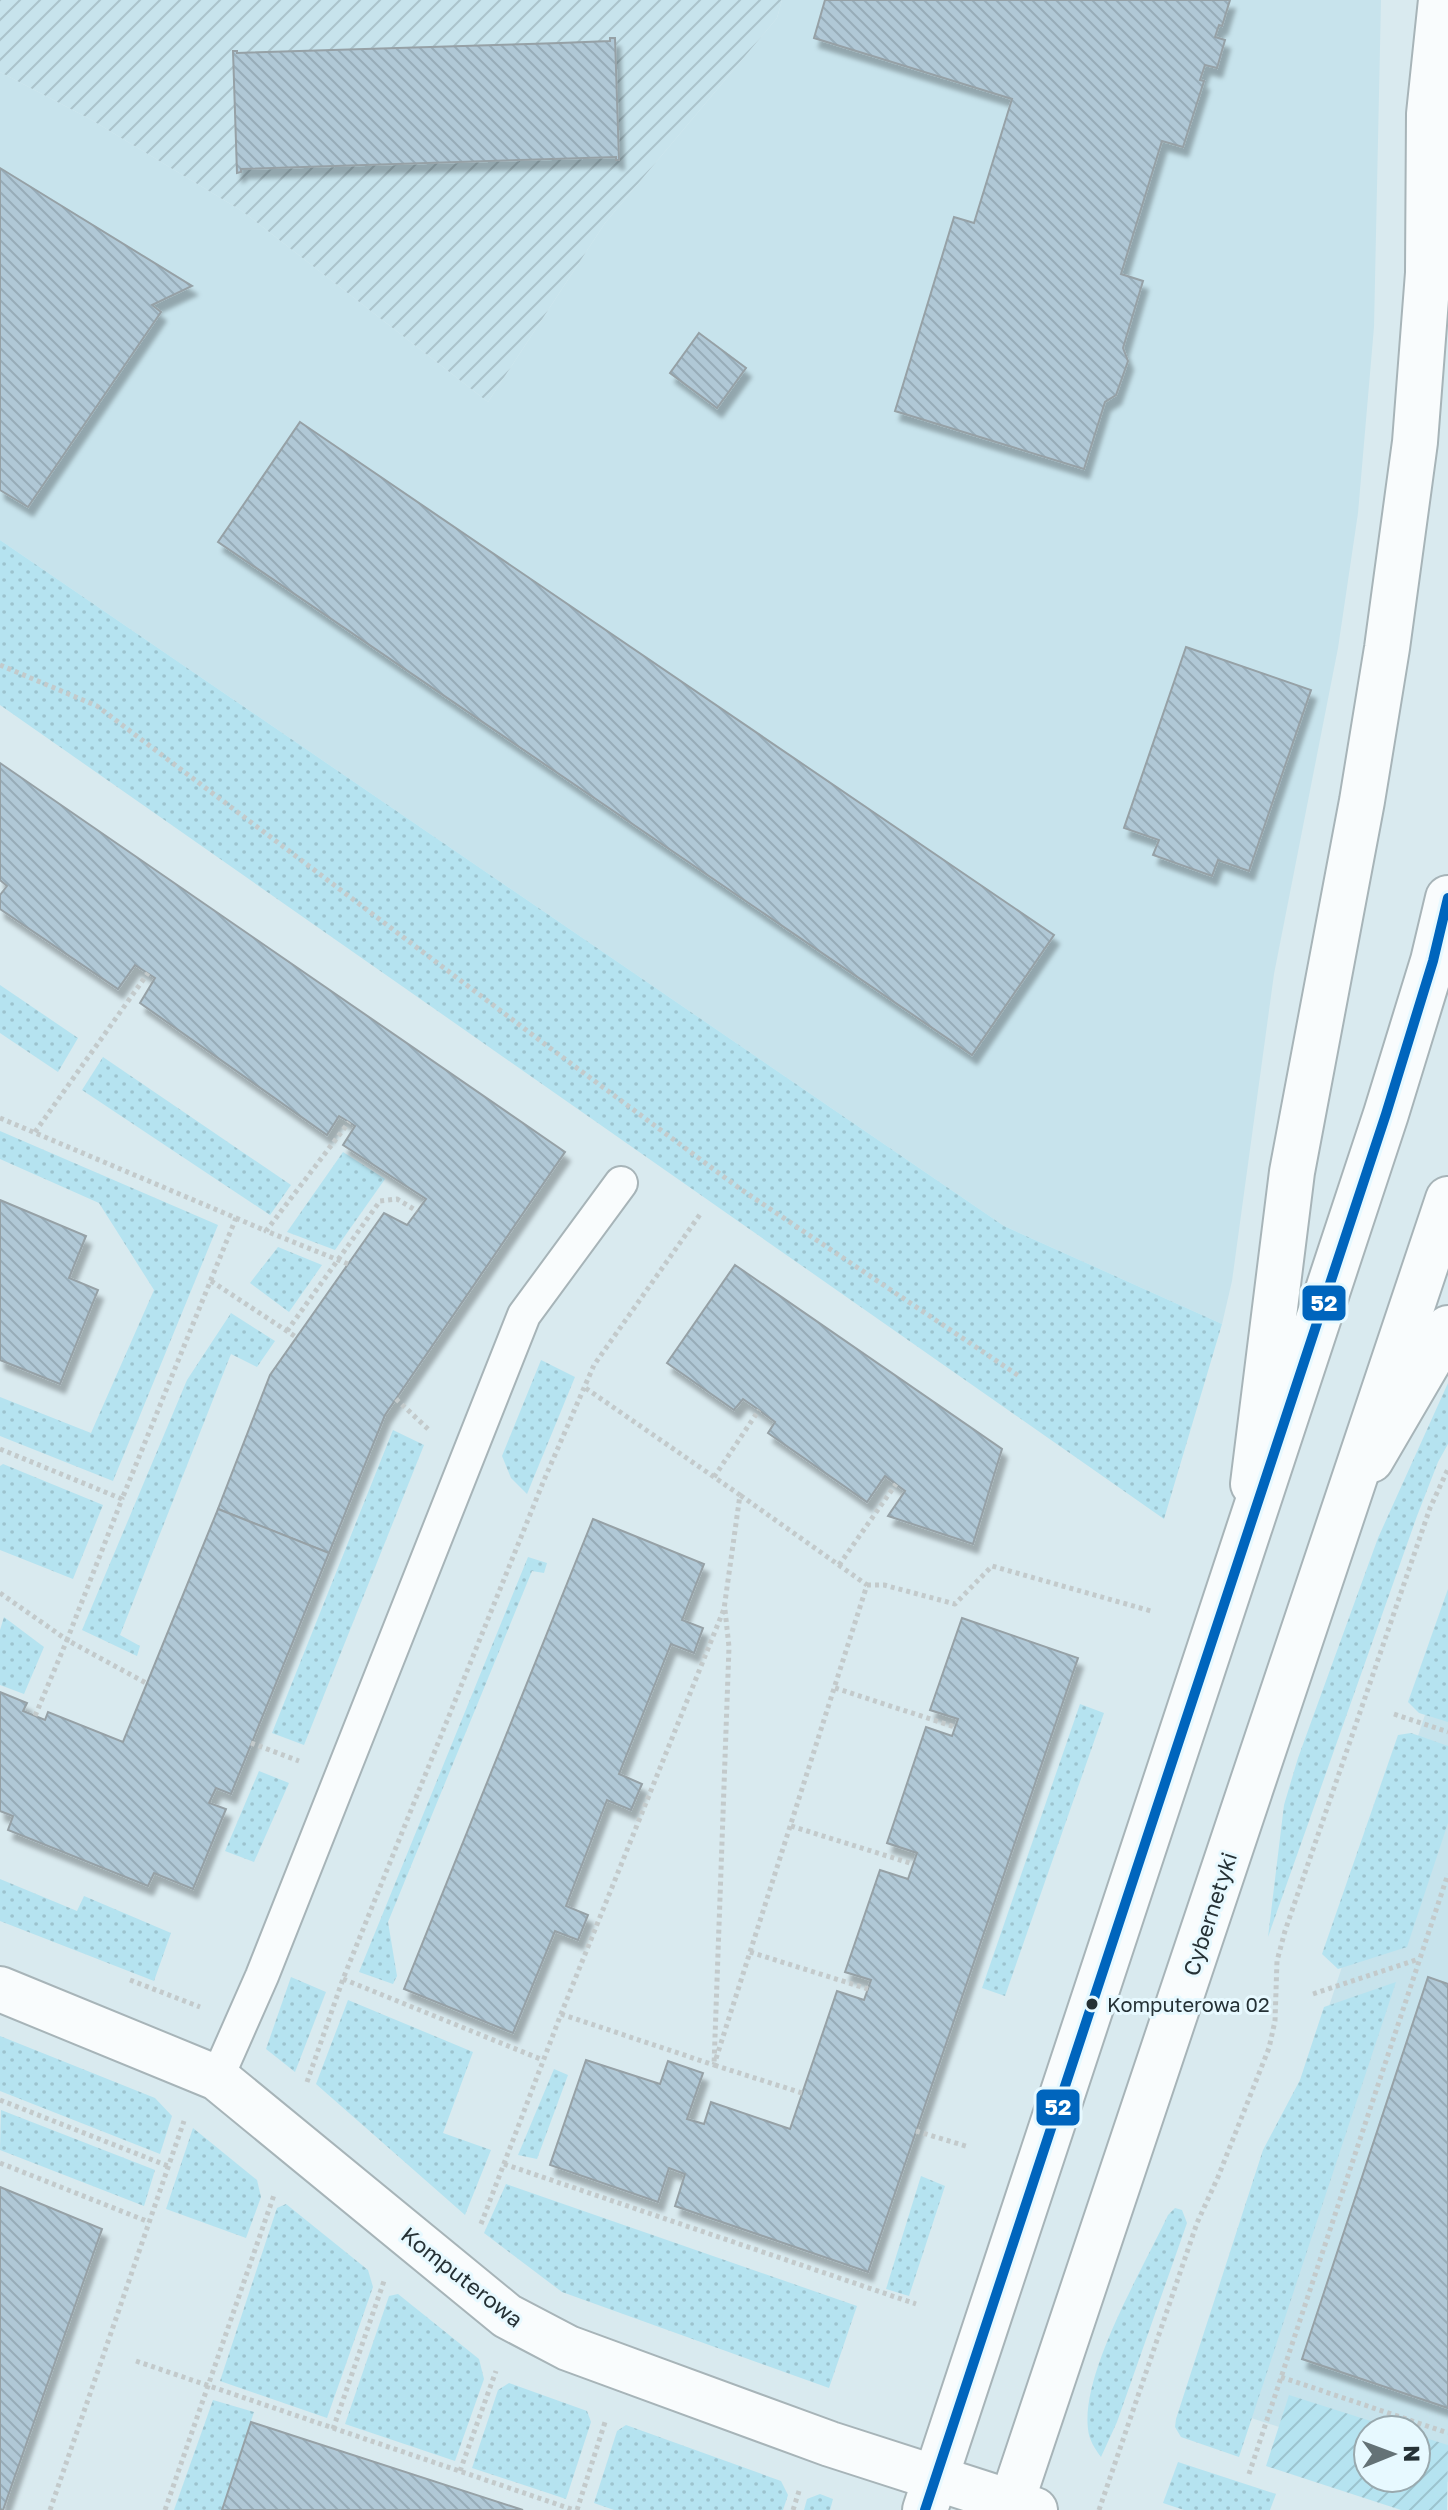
<svg xmlns="http://www.w3.org/2000/svg" width="1448" height="2510" viewBox="0 0 1448 2510" font-family="'Golos Text',sans-serif">
<defs>
<pattern id="industrial-furrows" width="10" height="10" patternUnits="userSpaceOnUse" patternTransform="scale(2)"><rect width="10" height="10" fill="#c7e3ec"/><path d="M-1 1l2-2M0 10L10 0M9 11l2-2" fill="none" stroke="#abc3cb"/></pattern>
<pattern id="grass-dots" width="8" height="8" patternUnits="userSpaceOnUse" patternTransform="scale(2)"><rect width="8" height="8" fill="#b5e3f0"/><path d="M2 2h.1M6 6h.1" fill="none" stroke="#9cc3ce" stroke-width="1.8" stroke-linecap="round"/></pattern>
<pattern id="garden-furrows" width="10" height="10" patternUnits="userSpaceOnUse" patternTransform="scale(2)"><rect width="10" height="10" fill="#b5e3f0"/><path d="M-1 1l2-2M0 10L10 0M9 11l2-2" fill="none" stroke="#9cc3ce"/></pattern>
<pattern id="building-back-hatch" width="6" height="6" patternUnits="userSpaceOnUse" patternTransform="scale(2)"><rect width="6" height="6" fill="#b0c8d6"/><path d="M-1 5l2 2M0 0l6 6M5-1l2 2" fill="none" stroke="#97acb8"/></pattern>
<filter id="shadow"><feDropShadow dx="5" dy="9" stdDeviation="2" flood-color="#0004"/></filter>
</defs>
<rect width="100%" height="100%" fill="#d9eaef"/>
<g fill="#c7e3ec">
<path d="M 782,0 L 1381,0 L 1374,327 L 1358,513 L 1338,648 L 1274,974 L 1232,1281 L 1222,1324 L 1004,1226 L 0,540 L 0,72 L 90,119 L 242,211 L 488,402 L 605,223 L 777,18 Z"/>
<path d="M 1448,1645 L 1448,2482 L 1416,2472 L 1416,2430 L 1368,2430 L 1368,2456 L 1199,2401 Z"/>
</g>
<path fill="url(#industrial-furrows)" d="M 0,0 L 782,0 L 777,18 L 605,223 L 488,402 L 242,211 L 90,119 L 0,72 Z"/>
<g fill="url(#grass-dots)">
<path d="M 0,540 L 1004,1226 L 1222,1324 L 1164,1519 L 0,705 Z"/>
<path d="M 0,985 L 78,1038 L 58,1072 L 0,1033 Z"/>
<path d="M 103,1057 L 291,1185 L 270,1215 L 82,1090 Z"/>
<path d="M 0,1131 L 218,1225 L 113,1481 L 0,1436 L 0,1397 L 91,1433 L 154,1290 L 99,1203 L 0,1159 Z"/>
<path d="M 343,1152 L 385,1179 L 335,1250 L 287,1232 Z"/>
<path d="M 278,1247 L 322,1265 L 289,1312 L 250,1283 Z"/>
<path d="M 231,1313 L 275,1341 L 257,1367 L 231,1354 L 120,1635 L 140,1646 L 137,1656 L 82,1630 L 187,1380 Z"/>
<path d="M 541,1360 L 575,1377 L 527,1494 L 511,1478 L 502,1456 Z"/>
<path d="M 1448,1383 L 1448,1444 L 1438,1462 L 1417,1516 L 1268,1937 L 1284,1805 L 1298,1758 L 1378,1538 Z"/>
<path d="M 393,1430 L 424,1445 L 304,1745 L 272,1733 Z"/>
<path d="M 3,1464 L 103,1505 L 73,1579 L 0,1550 L 0,1466 Z"/>
<path d="M 528,1557 L 547,1563 L 544,1573 L 532,1571 L 388,1922 L 397,1976 L 393,1984 L 359,1972 Z"/>
<path d="M 1448,1589 L 1448,1722 L 1419,1713 L 1408,1702 Z"/>
<path d="M 4,1617 L 44,1647 L 24,1694 L 0,1685 L 0,1630 Z"/>
<path d="M 1080,1704 L 1104,1713 L 1005,1996 L 982,1988 Z"/>
<path d="M 1411,1733 L 1448,1746 L 1448,1823 L 1407,1947 L 1338,1969 L 1322,1954 L 1398,1735 Z"/>
<path d="M 259,1771 L 289,1783 L 254,1862 L 225,1851 Z"/>
<path d="M 0,1879 L 77,1911 L 84,1896 L 171,1933 L 154,1981 L 0,1921 Z"/>
<path d="M 291,1977 L 326,1992 L 295,2072 L 266,2049 Z"/>
<path d="M 1396,1982 L 1239,2457 L 1181,2437 L 1175,2427 L 1176,2419 L 1263,2150 L 1300,2080 L 1324,2007 Z"/>
<path d="M 348,2000 L 473,2052 L 443,2133 L 491,2150 L 465,2215 L 316,2084 Z"/>
<path d="M 0,2036 L 155,2098 L 172,2116 L 160,2154 L 0,2091 Z"/>
<path d="M 554,2069 L 568,2075 L 537,2159 L 518,2155 Z"/>
<path d="M 1,2110 L 155,2170 L 144,2206 L 0,2150 Z"/>
<path d="M 193,2128 L 257,2180 L 261,2197 L 246,2238 L 166,2209 Z"/>
<path d="M 921,2176 L 945,2186 L 909,2296 L 886,2289 Z"/>
<path d="M 506,2184 L 857,2306 L 829,2388 L 562,2292 L 484,2233 Z"/>
<path d="M 286,2204 L 368,2270 L 373,2287 L 327,2418 L 220,2381 L 277,2208 Z"/>
<path d="M 1175,2208 L 1182,2210 L 1187,2223 L 1117,2422 L 1101,2457 C 1095,2449 1089,2440 1088,2429 C 1081,2372 1143,2269 1168,2215 Z"/>
<path d="M 398,2294 L 479,2359 L 484,2379 L 455,2461 L 345,2424 L 389,2296 Z"/>
<path d="M 509,2383 L 587,2411 L 591,2422 L 566,2499 L 472,2468 L 498,2390 Z"/>
<path d="M 213,2400 L 254,2412 L 222,2510 L 174,2510 Z"/>
<path d="M 626,2425 L 781,2481 L 788,2495 L 783,2510 L 614,2510 L 594,2503 L 617,2431 Z"/>
<path d="M 1178,2462 L 1276,2494 L 1270,2510 L 1184,2510 L 1163,2503 Z"/>
<path d="M 820,2494 L 833,2499 L 830,2510 L 804,2510 L 807,2499 Z"/>
</g>
<path fill="url(#garden-furrows)" d="M 1289,2395 L 1399,2430 L 1368,2430 L 1368,2478 L 1416,2478 L 1416,2435 L 1448,2445 L 1447,2510 L 1401,2510 L 1266,2466 Z"/>
<g fill="url(#building-back-hatch)" stroke="#96a1a6" stroke-width="2" filter="url(#shadow)">
<path d="M 825,0 L 1230,0 L 1222,26 L 1219,25 L 1215,37 L 1225,40 L 1217,68 L 1205,65 L 1200,80 L 1204,81 L 1183,147 L 1162,141 L 1121,274 L 1143,281 L 1123,348 L 1128,361 L 1116,395 L 1105,402 L 1084,469 L 895,411 L 954,217 L 974,223 L 1012,99 L 814,38 Z"/>
<path d="M 610,38 L 615,38 L 619,160 L 616,160 L 616,157 L 241,169 L 241,172 L 237,173 L 233,51 L 237,51 L 237,53 L 560,43 L 610,41 Z"/>
<path d="M 0,168 L 192,286 L 152,305 L 161,312 L 28,507 L 0,490 Z"/>
<path d="M 699,333 L 746,368 L 717,408 L 670,373 Z"/>
<path d="M 300,422 L 1054,935 L 972,1055 L 218,542 Z"/>
<path d="M 1186,647 L 1311,690 L 1249,871 L 1218,860 L 1212,876 L 1153,855 L 1159,840 L 1124,828 Z"/>
<path d="M 0,763 L 565,1152 L 385,1415 L 329,1553 L 218,1509 L 270,1375 L 384,1213 L 407,1225 L 426,1199 L 343,1145 L 355,1126 L 349,1122 L 339,1116 L 327,1135 L 140,1003 L 155,978 L 135,965 L 118,989 L 0,909 L 0,895 L 7,886 L 0,880 Z"/>
<path d="M 0,1200 L 86,1236 L 69,1278 L 98,1290 L 60,1384 L 0,1360 Z"/>
<path d="M 735,1265 L 1002,1449 L 973,1544 L 888,1516 L 905,1491 L 885,1476 L 867,1502 L 768,1433 L 775,1422 L 759,1410 L 743,1399 L 734,1410 L 667,1363 Z"/>
<path d="M 218,1509 L 329,1553 L 231,1794 L 216,1788 L 209,1803 L 226,1809 L 193,1889 L 154,1873 L 148,1886 L 8,1830 L 13,1816 L 0,1811 L 0,1692 L 27,1703 L 23,1711 L 45,1720 L 48,1712 L 123,1742 Z"/>
<path d="M 593,1519 L 704,1564 L 682,1620 L 703,1628 L 694,1653 L 671,1644 L 619,1774 L 642,1784 L 631,1810 L 607,1800 L 566,1906 L 588,1915 L 578,1940 L 555,1931 L 513,2033 L 404,1989 Z"/>
<path d="M 962,1618 L 1078,1658 L 868,2272 L 675,2206 L 685,2174 L 669,2168 L 658,2202 L 550,2165 L 586,2060 L 660,2084 L 668,2061 L 703,2073 L 687,2119 L 704,2124 L 711,2102 L 790,2129 L 837,1991 L 864,2000 L 871,1980 L 845,1972 L 880,1870 L 908,1879 L 917,1853 L 887,1843 L 926,1727 L 952,1736 L 958,1719 L 930,1710 Z"/>
<path d="M 1428,1977 L 1448,1984 L 1448,2408 L 1302,2359 Z"/>
<path d="M 0,2187 L 102,2229 L 3,2510 L 0,2510 Z"/>
<path d="M 251,2422 L 523,2510 L 222,2510 Z"/>
</g>
<g fill="none" stroke-linecap="round" stroke-linejoin="round">
<defs>
<path id="lane" d="M 217,2078 L 262,1976 L 524,1315 L 621,1183"/>
<g id="street">
<path d="M 1371,1460 L 1448,1328"/>
<path d="M 1253,1484 L 1292,1172 L 1362,801 L 1387,648 L 1415,442 L 1428,273 L 1429,114 L 1441,0"/>
<path d="M 0,1989 L 217,2078 L 507,2316 L 568,2348 L 830,2444 L 1035,2510"/>
</g>
<g id="secondary">
<path d="M 925,2510 L 1386,1114 L 1433,961 L 1448,898"/>
<path d="M 1009,2510 L 1448,1199"/>
</g>
</defs>
<use href="#lane" stroke="#a7b4b8" stroke-width="36"/>
<use href="#street" stroke="#a7b4b8" stroke-width="48"/>
<use href="#secondary" stroke="#a7b4b8" stroke-width="48"/>
<g stroke="#c3cacb" stroke-width="5" stroke-dasharray="4 4" stroke-linecap="butt">
<path d="M 0,665 L 97,706 L 550,1048 L 739,1188 L 1019,1376"/>
<path d="M 0,1118 L 236,1218 L 122,1499"/>
<path d="M 35,1132 L 148,973"/>
<path d="M 236,1218 L 266,1231"/>
<path d="M 348,1264 L 266,1231 L 349,1122"/>
<path d="M 211,1281 L 296,1337"/>
<path d="M 287,1331 L 380,1201 L 397,1199 L 417,1211"/>
<path d="M 396,1399 L 428,1429"/>
<path d="M 0,1449 L 122,1499 L 67,1640 L 146,1683"/>
<path d="M 714,1477 L 759,1410"/>
<path d="M 839,1565 L 896,1484"/>
<path d="M 867,1585 L 884,1585 L 955,1604 L 992,1566 L 1151,1611"/>
<path d="M 0,1593 L 67,1640 L 35,1716"/>
<path d="M 725,1610 L 729,1647 L 714,2065 L 802,2093"/>
<path d="M 835,1688 L 955,1727"/>
<path d="M 1394,1714 L 1448,1732"/>
<path d="M 251,1743 L 299,1761"/>
<path d="M 791,1826 L 913,1864"/>
<path d="M 750,1952 L 868,1989"/>
<path d="M 343,1979 L 543,2060"/>
<path d="M 130,1980 L 200,2007"/>
<path d="M 1313,1994 L 1419,1959"/>
<path d="M 561,2014 L 714,2065 L 867,1585 L 740,1495"/>
<path d="M 307,2082 L 343,1979 L 544,1480 L 594,1365 L 701,1213"/>
<path d="M 0,2100 L 168,2166"/>
<path d="M 916,2131 L 969,2147"/>
<path d="M 0,2163 L 149,2222"/>
<path d="M 504,2164 L 916,2304"/>
<path d="M 481,2224 L 561,2014 L 724,1609 L 740,1495 L 584,1387"/>
<path d="M 136,2361 L 574,2510"/>
<path d="M 1281,2377 L 1448,2433"/>
<path d="M 333,2429 L 384,2281"/>
<path d="M 460,2471 L 496,2371"/>
<path d="M 1249,2474 L 1448,1874"/>
<path d="M 50,2510 L 184,2121"/>
<path d="M 165,2510 L 274,2195"/>
<path d="M 577,2510 L 606,2419"/>
<path d="M 793,2510 L 800,2488"/>
<path d="M 1099,2510 L 1197,2223 L 1218,2177 L 1269,2048 L 1275,2021 L 1277,1961 L 1285,1931 L 1430,1508 L 1448,1469"/>
</g>
<use href="#lane" stroke="#f9fcfd" stroke-width="32"/>
<use href="#street" stroke="#f9fcfd" stroke-width="44"/>
<use href="#secondary" stroke="#f9fcfd" stroke-width="44"/>
<defs>
<path id="bus-1" d="M 925,2510 L 1386,1114 L 1433,961 L 1448,898"/>
</defs>
<use href="#bus-1" stroke="#e7f9ff" stroke-width="16"/>
<use href="#bus-1" stroke="#0065bd" stroke-width="10"/>
</g>
<circle fill="#253135" stroke="#e7f9ff" stroke-width="3" cx="1092" cy="2004" r="7"/>
<g text-anchor="middle" stroke-width="6" stroke-linejoin="round" paint-order="stroke">
<g font-size="20" fill="#253135" stroke="#e7f9ff" text-anchor="start">
<text x="1107" y="2012">Komputerowa 02</text>
</g>
<g font-size="22" fill="#253135" stroke="#e7f9ff">
<text transform="translate(1210 1914) rotate(-72)" y="8">Cybernetyki</text>
<text transform="translate(462 2277) rotate(38)" y="8">Komputerowa</text>
</g>
</g>
<g stroke="#e7f9ff" stroke-width="3">
<rect x="1301" y="1284" width="46" height="38" rx="8" fill="#0065bd"/>
<rect x="1035" y="2088" width="46" height="39" rx="8" fill="#0065bd"/>
</g>
<g font-size="22" text-anchor="middle" font-weight="bold" fill="#fff">
<text x="1324" y="1311">52</text>
<text x="1058" y="2115">52</text>
</g>
<g transform="translate(1392 2454) rotate(89)"><circle r="38" fill="#e7f9ff" stroke="#99a9ae" stroke-width="2"/>
<path d="M0-6L14 30L0 20L-14 30Z" fill="#647276"/>
<text y="-12" font-size="22" font-weight="bold" text-anchor="middle" fill="#253135">N</text>
</g>
</svg>
